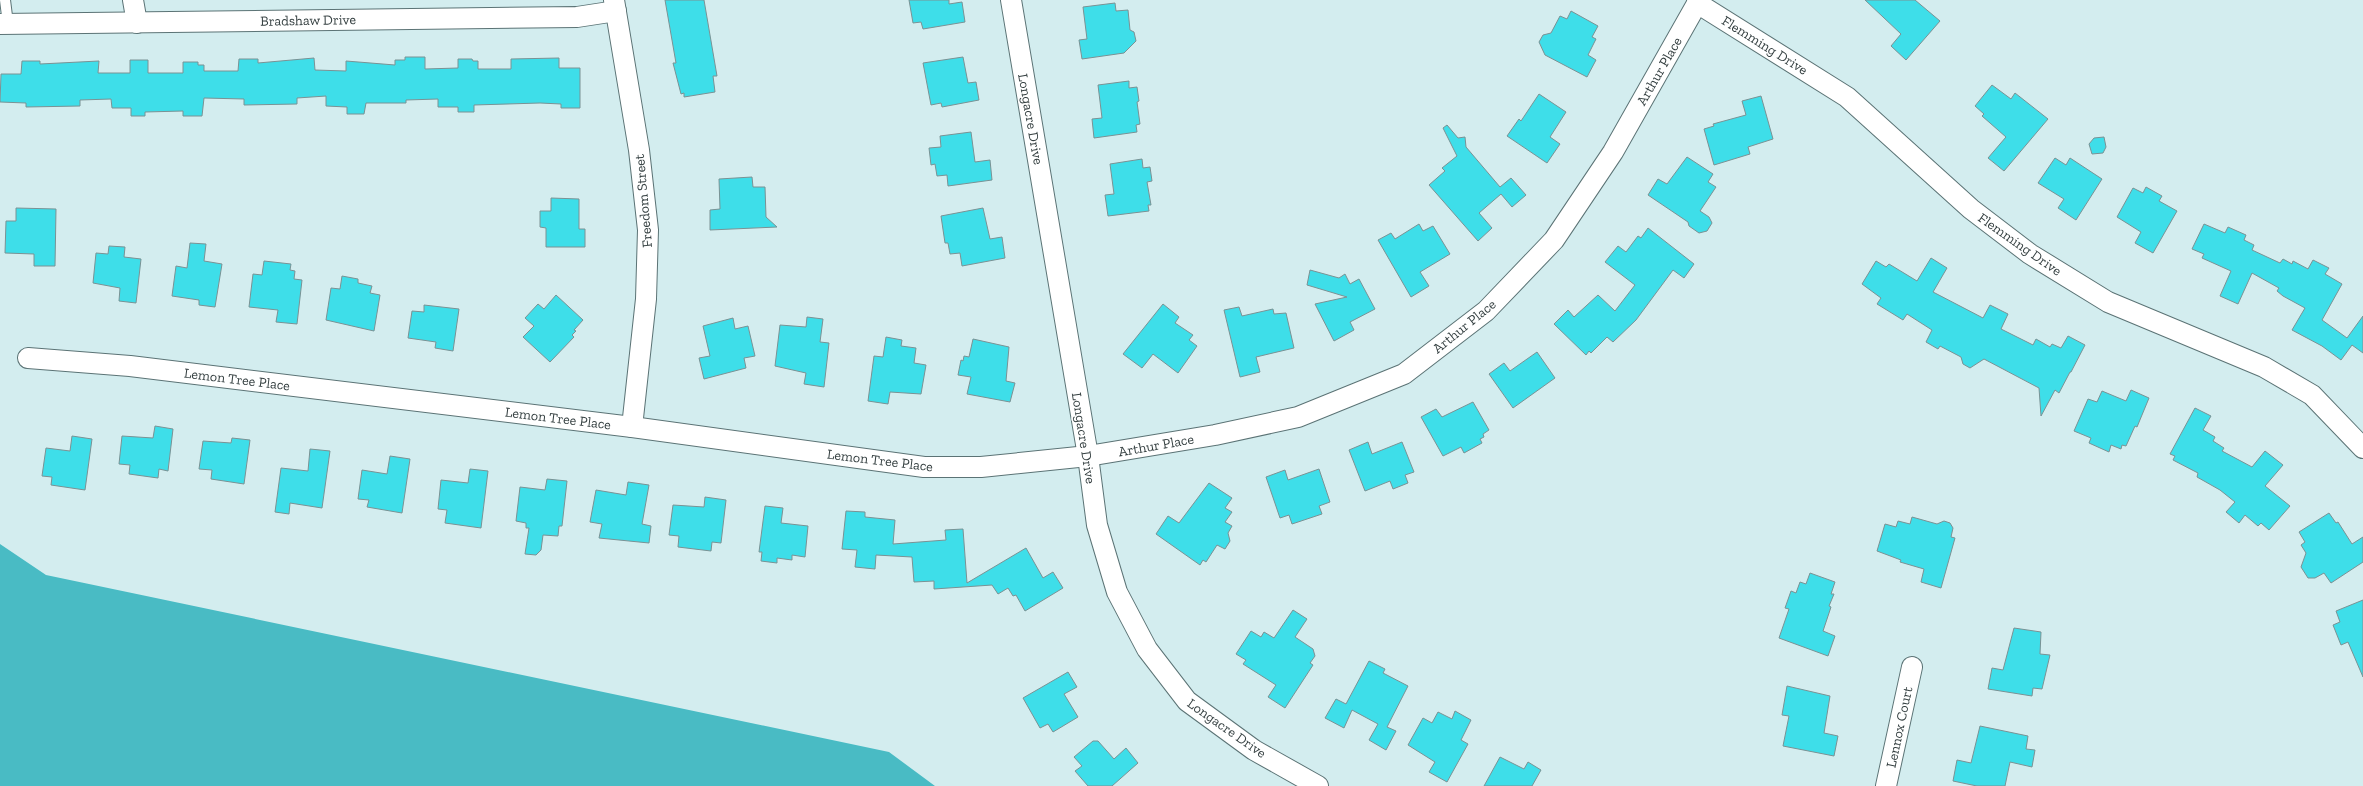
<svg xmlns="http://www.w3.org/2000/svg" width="2363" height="786" viewBox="0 0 2363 786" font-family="'Zilla Slab',serif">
<rect width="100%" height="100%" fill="#d3edef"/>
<path fill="#49bbc4" d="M 0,544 L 46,575 L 889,752 L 935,786 L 0,786 Z"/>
<g fill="#3edee9" stroke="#7a9294">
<path d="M 665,0 L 704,0 L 717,76 L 713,76 L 715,92 L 684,97 L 684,93 L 681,94 L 673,63 L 676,63 Z"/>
<path d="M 909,0 L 949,0 L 949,4 L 962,2 L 965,22 L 923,29 L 921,22 L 913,23 Z"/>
<path d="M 1865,0 L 1915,0 L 1940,21 L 1906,60 L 1891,46 L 1901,34 Z"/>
<path d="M 1115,3 L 1116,11 L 1128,10 L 1130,30 L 1134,32 L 1136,41 L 1124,53 L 1082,59 L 1079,40 L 1087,39 L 1083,7 Z"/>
<path d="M 1571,11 L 1598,26 L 1592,37 L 1596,39 L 1588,55 L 1596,60 L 1587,77 L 1545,55 L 1539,42 L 1543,35 L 1551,33 L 1560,16 L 1567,19 Z"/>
<path d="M 405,57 L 425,57 L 425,69 L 458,68 L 458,59 L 472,59 L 473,61 L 478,61 L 478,69 L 511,69 L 511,59 L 559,58 L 559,68 L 580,68 L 580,108 L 561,108 L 561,104 L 540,103 L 474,105 L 474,112 L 458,112 L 458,107 L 438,107 L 438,99 L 406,100 L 406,103 L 366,103 L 364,114 L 347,114 L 347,107 L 326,106 L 326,96 L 297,98 L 297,104 L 244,105 L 244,99 L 204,98 L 202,116 L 183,116 L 183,111 L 145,112 L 145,116 L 131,116 L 131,108 L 112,108 L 111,99 L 80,100 L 80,106 L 26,107 L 26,103 L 0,102 L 1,74 L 21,74 L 22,61 L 40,61 L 40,64 L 99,61 L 98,73 L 130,73 L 130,60 L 148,60 L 148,73 L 183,73 L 183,62 L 198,62 L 198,65 L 204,65 L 204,71 L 238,71 L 239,59 L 258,59 L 258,63 L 314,58 L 315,70 L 346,71 L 346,61 L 395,65 L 395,60 L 405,60 Z"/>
<path d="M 963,57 L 968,83 L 976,82 L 979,100 L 942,107 L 941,103 L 931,105 L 923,63 Z"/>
<path d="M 1129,81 L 1129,88 L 1137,87 L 1139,101 L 1137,102 L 1140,124 L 1136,125 L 1137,132 L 1094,138 L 1092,119 L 1102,118 L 1098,85 Z"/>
<path d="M 1992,85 L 2011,99 L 2015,93 L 2048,119 L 2004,171 L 1988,158 L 2006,137 L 1982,116 L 1984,114 L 1975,106 Z"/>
<path d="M 1539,94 L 1566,112 L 1550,137 L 1560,144 L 1547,163 L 1507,136 L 1519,119 L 1521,121 Z"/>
<path d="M 1761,96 L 1773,139 L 1748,147 L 1750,154 L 1714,165 L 1704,129 L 1714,126 L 1713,124 L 1746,115 L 1742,101 Z"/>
<path d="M 1447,125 L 1458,138 L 1465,137 L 1466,147 L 1500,187 L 1511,178 L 1526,195 L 1512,207 L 1501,194 L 1479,213 L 1492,228 L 1478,241 L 1429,185 L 1445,171 L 1442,168 L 1457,156 L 1443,128 Z"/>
<path d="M 971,132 L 975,162 L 990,160 L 992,180 L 948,186 L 947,175 L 937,176 L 935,164 L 931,165 L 929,148 L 941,147 L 940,136 Z"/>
<path d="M 2104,137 L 2106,147 L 2103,153 L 2092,154 L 2089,144 L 2094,138 Z"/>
<path d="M 1687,157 L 1713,174 L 1708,182 L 1716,187 L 1700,211 L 1709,217 L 1712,223 L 1707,231 L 1699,233 L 1689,226 L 1688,222 L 1648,195 L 1658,179 L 1667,184 Z"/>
<path d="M 2055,158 L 2066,165 L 2070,158 L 2102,179 L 2076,220 L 2058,208 L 2064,199 L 2038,183 Z"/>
<path d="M 1142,159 L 1143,168 L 1150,167 L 1152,181 L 1147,182 L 1151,205 L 1148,205 L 1149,211 L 1108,216 L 1105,195 L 1114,194 L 1110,164 Z"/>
<path d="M 752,177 L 753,187 L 765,187 L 766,217 L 777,227 L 710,230 L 710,210 L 720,209 L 719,179 Z"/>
<path d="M 2146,187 L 2162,196 L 2159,201 L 2177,211 L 2153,253 L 2135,243 L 2141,232 L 2117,217 L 2133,188 L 2143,193 Z"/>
<path d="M 551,198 L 579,199 L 579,229 L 585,229 L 585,247 L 546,247 L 546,228 L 540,227 L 540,211 L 551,211 Z"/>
<path d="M 16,208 L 56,209 L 55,266 L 34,266 L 34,254 L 5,253 L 6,221 L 16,221 Z"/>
<path d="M 983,208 L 990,239 L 1002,237 L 1005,258 L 962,266 L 960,253 L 950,254 L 948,243 L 945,243 L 941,216 Z"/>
<path d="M 1419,224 L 1423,231 L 1433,226 L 1450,254 L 1420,272 L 1429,286 L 1411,297 L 1378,240 L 1391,233 L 1395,239 Z"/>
<path d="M 2204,224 L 2225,233 L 2228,227 L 2246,235 L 2244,240 L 2254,245 L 2252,250 L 2280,263 L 2283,259 L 2292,264 L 2293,261 L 2308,269 L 2313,260 L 2329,268 L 2325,274 L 2342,284 L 2322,320 L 2347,338 L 2363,316 L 2363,353 L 2352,345 L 2341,360 L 2322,346 L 2292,330 L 2305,308 L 2283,296 L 2277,291 L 2279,288 L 2252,273 L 2238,304 L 2220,296 L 2231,271 L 2202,258 L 2204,254 L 2192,249 Z"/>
<path d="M 1648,228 L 1694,264 L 1684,278 L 1673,270 L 1636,320 L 1613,342 L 1607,337 L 1591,353 L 1589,351 L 1586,355 L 1554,324 L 1568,310 L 1574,317 L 1598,295 L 1615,311 L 1635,285 L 1605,262 L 1618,246 L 1626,252 L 1638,236 L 1641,238 Z"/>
<path d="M 190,243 L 206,244 L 204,261 L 222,264 L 215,307 L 199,305 L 199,300 L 172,296 L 176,266 L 187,268 Z"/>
<path d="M 109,246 L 125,247 L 124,257 L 141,259 L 136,303 L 119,301 L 120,288 L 93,283 L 96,253 L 108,254 Z"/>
<path d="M 1931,258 L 1947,268 L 1933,292 L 1983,318 L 1990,305 L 2008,314 L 2001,329 L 2033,345 L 2036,339 L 2050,347 L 2052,344 L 2061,348 L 2068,336 L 2085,345 L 2071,372 L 2070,372 L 2059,393 L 2055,390 L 2041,416 L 2039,388 L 1984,359 L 1970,368 L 1963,364 L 1961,357 L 1940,346 L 1938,349 L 1926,342 L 1932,330 L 1907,314 L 1903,320 L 1877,304 L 1881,298 L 1862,284 L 1876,261 L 1886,267 L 1889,264 L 1917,281 Z"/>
<path d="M 264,261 L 291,264 L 290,270 L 295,271 L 294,279 L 302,280 L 297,324 L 276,322 L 278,310 L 249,307 L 253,274 L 262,275 Z"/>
<path d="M 1310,270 L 1339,278 L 1345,274 L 1350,284 L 1359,279 L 1375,309 L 1350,322 L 1354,330 L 1334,341 L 1315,304 L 1347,297 L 1307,285 Z"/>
<path d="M 342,276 L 358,279 L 358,283 L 372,286 L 370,293 L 380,295 L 374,331 L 326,320 L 331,288 L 340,289 Z"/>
<path d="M 556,295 L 583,320 L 574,330 L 576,331 L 572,335 L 574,337 L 550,362 L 523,337 L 534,326 L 525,318 L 538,304 L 544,309 Z"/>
<path d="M 1163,304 L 1179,317 L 1175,323 L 1193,335 L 1189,340 L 1197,346 L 1178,373 L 1153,354 L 1142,368 L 1123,354 Z"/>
<path d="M 424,305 L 459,309 L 453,351 L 435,348 L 436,342 L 408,338 L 412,311 L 424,312 Z"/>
<path d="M 1239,307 L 1242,316 L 1273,309 L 1274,314 L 1286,313 L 1294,348 L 1256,357 L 1260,372 L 1240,377 L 1224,310 Z"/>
<path d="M 807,317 L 823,319 L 820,342 L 829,343 L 824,387 L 804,384 L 806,373 L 775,366 L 780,325 L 806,327 Z"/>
<path d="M 733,318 L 735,329 L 748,326 L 755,356 L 744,358 L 746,368 L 704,379 L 699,358 L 710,356 L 703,326 Z"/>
<path d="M 886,337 L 902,340 L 901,346 L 916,348 L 914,363 L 926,365 L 921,394 L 890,392 L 888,404 L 868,401 L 874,356 L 883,357 Z"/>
<path d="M 973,339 L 1009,347 L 1006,381 L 1015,383 L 1010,402 L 967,394 L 971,377 L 958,375 L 961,360 L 963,361 L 964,356 L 969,357 Z"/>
<path d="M 1537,352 L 1555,378 L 1513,408 L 1489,374 L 1504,363 L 1510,371 Z"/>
<path d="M 2131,390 L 2149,398 L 2137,427 L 2135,426 L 2126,446 L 2122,445 L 2121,449 L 2111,445 L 2109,452 L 2089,443 L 2091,438 L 2074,431 L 2088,399 L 2097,402 L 2102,391 L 2126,401 Z"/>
<path d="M 1473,402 L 1489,430 L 1483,434 L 1484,437 L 1480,439 L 1482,443 L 1464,453 L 1461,447 L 1443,456 L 1421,417 L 1436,409 L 1442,417 Z"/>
<path d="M 2195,408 L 2211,416 L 2203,430 L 2215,437 L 2213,441 L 2224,448 L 2222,451 L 2252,467 L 2265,451 L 2283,465 L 2265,486 L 2290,506 L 2269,530 L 2261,523 L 2258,526 L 2245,515 L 2239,523 L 2226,512 L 2235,502 L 2220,490 L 2197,477 L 2198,473 L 2173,460 L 2175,456 L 2170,454 Z"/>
<path d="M 155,426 L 173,429 L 168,471 L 159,469 L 158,478 L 129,474 L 130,465 L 119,464 L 122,436 L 153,438 Z"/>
<path d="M 72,436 L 92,439 L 85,490 L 51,485 L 52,477 L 42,476 L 46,448 L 70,451 Z"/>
<path d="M 232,438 L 250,440 L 244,484 L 211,479 L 212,470 L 199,469 L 203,441 L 231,443 Z"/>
<path d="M 1368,442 L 1372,454 L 1402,442 L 1414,472 L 1405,475 L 1408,483 L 1393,489 L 1390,481 L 1365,491 L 1349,450 Z"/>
<path d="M 310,449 L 330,451 L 322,508 L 290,503 L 289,514 L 275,512 L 281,468 L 308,471 Z"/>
<path d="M 390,456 L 410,459 L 402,513 L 367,507 L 369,500 L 358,499 L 362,470 L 387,474 Z"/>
<path d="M 470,469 L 488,471 L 481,528 L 445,523 L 447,510 L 438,509 L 441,480 L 468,483 Z"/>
<path d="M 1319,469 L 1330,502 L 1319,506 L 1322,514 L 1292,524 L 1289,515 L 1280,518 L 1266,477 L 1285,470 L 1288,480 Z"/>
<path d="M 547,479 L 567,481 L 562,526 L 559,526 L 558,536 L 543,535 L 541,550 L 536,555 L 525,554 L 529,528 L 526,528 L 526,523 L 516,521 L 520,487 L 545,490 Z"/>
<path d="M 628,482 L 649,485 L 642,524 L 651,526 L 649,543 L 599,538 L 602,524 L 590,522 L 596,490 L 626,495 Z"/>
<path d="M 1209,483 L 1232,498 L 1225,508 L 1232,512 L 1225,522 L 1232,526 L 1228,533 L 1230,541 L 1225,549 L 1217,545 L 1206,562 L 1203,560 L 1200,565 L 1156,534 L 1168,516 L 1179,523 Z"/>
<path d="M 705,497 L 726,500 L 721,543 L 712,542 L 711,551 L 678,547 L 679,536 L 669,535 L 673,505 L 704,507 Z"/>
<path d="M 765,506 L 783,508 L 781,523 L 808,526 L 805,557 L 792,555 L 792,560 L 777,558 L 777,563 L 761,561 L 762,552 L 759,552 Z"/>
<path d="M 846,511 L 865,512 L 865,517 L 895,520 L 893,544 L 946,540 L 945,530 L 963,529 L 967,583 L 1026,548 L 1043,578 L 1053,572 L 1063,588 L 1025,611 L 1016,595 L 1013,596 L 1008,588 L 998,594 L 992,585 L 934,589 L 934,581 L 914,582 L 912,557 L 876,555 L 875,569 L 855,567 L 857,550 L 842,549 Z"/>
<path d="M 2329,513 L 2336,523 L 2338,522 L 2352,544 L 2363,537 L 2363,562 L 2331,583 L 2324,573 L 2315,578 L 2308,578 L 2301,567 L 2306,553 L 2301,545 L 2305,542 L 2299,532 Z"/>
<path d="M 1912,517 L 1937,524 L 1944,521 L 1950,523 L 1953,528 L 1951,537 L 1955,538 L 1941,588 L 1921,582 L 1924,569 L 1900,562 L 1901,560 L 1877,551 L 1885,524 L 1896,527 L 1898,521 L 1910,524 Z"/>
<path d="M 1810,573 L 1835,582 L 1831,594 L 1834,594 L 1829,606 L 1831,607 L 1823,631 L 1835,636 L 1828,656 L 1779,638 L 1789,609 L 1785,608 L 1791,591 L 1796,593 L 1800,582 L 1806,584 Z"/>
<path d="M 2363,600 L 2363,677 L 2348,642 L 2341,645 L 2333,625 L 2340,622 L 2336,611 Z"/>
<path d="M 1293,610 L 1307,619 L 1295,637 L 1313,649 L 1315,656 L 1310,663 L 1313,665 L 1285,708 L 1268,697 L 1276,685 L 1243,664 L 1246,660 L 1236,654 L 1251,631 L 1261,637 L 1264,632 L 1274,638 Z"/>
<path d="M 2014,628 L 2041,632 L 2040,654 L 2050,655 L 2042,689 L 2033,688 L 2032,696 L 1988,689 L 1992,668 L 2003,670 Z"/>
<path d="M 1369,661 L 1385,669 L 1383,673 L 1408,686 L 1387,727 L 1396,731 L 1386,750 L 1369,740 L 1378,724 L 1352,710 L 1344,728 L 1325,718 L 1336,699 L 1346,704 Z"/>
<path d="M 1068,672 L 1077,687 L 1064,694 L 1078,717 L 1053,732 L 1048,724 L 1040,728 L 1023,698 Z"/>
<path d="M 1787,686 L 1830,696 L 1824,733 L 1838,736 L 1834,756 L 1783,746 L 1789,716 L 1782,715 Z"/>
<path d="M 1455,711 L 1471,720 L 1461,740 L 1468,744 L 1447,782 L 1429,772 L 1435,762 L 1408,745 L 1423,718 L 1432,723 L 1438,712 L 1452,719 Z"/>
<path d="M 1980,726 L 2028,736 L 2026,749 L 2035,750 L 2032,767 L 2010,762 L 2005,786 L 1977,786 L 1953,781 L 1957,760 L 1971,763 Z"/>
<path d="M 1093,741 L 1098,741 L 1114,759 L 1126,748 L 1138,763 L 1112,786 L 1088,786 L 1075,771 L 1082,766 L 1074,757 Z"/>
<path d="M 1500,757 L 1524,769 L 1528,762 L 1541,770 L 1532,786 L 1484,786 Z"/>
</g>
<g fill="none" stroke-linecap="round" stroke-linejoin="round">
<defs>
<path id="service" d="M 5,0 L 8,24"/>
<g id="minor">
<path d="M 133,0 L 137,23"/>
<path d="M 614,0 L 639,150 L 648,230 L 646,299 L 632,427"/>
<path d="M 1011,0 L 1088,456 L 1097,525 L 1117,592 L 1147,649 L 1187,701 L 1254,750 L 1318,786"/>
<path d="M 1697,3 L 1847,97 L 1971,209 L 2030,254 L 2108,302 L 2264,367 L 2312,395 L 2363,448"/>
<path d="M 0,24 L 577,17 L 616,11"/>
<path d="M 28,358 L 130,366 L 632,427 L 924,467 L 981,467 L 1088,456 L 1215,435 L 1298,417 L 1404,374 L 1486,311 L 1554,240 L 1613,152 L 1699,0"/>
<path d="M 1886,786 L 1912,667"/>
</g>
</defs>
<use href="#service" stroke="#5b7375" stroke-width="12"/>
<use href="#minor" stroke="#5b7375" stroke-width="22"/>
<use href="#service" stroke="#fff" stroke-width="10"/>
<use href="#minor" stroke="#fff" stroke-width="20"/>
</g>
<g text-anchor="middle" stroke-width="3" stroke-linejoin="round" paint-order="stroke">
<g font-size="14" fill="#343f40" stroke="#fff">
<text transform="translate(308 20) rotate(-1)" y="5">Bradshaw Drive</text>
<text transform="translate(1765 45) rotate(32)" y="5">Flemming Drive</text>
<text transform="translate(1659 71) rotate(-60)" y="5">Arthur Place</text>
<text transform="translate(1031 119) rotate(80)" y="5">Longacre Drive</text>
<text transform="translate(643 201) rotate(-95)" y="5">Freedom Street</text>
<text transform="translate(2020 244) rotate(35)" y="5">Flemming Drive</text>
<text transform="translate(1464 326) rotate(-39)" y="5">Arthur Place</text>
<text transform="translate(237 379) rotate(7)" y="5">Lemon Tree Place</text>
<text transform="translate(558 418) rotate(7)" y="5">Lemon Tree Place</text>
<text transform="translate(1084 438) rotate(81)" y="5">Longacre Drive</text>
<text transform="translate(1156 445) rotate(-10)" y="5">Arthur Place</text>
<text transform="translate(880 460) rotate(7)" y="5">Lemon Tree Place</text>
<text transform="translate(1899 727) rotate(-78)" y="5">Lennox Court</text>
<text transform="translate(1227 728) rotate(35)" y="5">Longacre Drive</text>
</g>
</g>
</svg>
